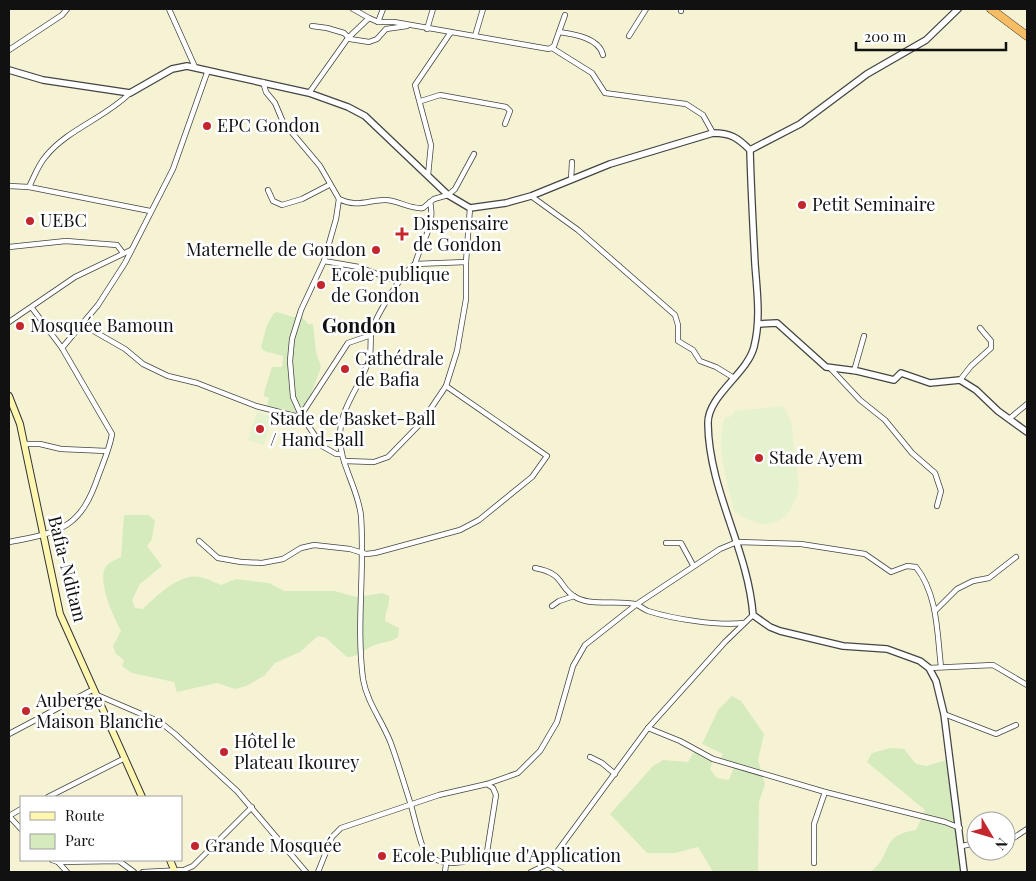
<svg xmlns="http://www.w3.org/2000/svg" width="1036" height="881" viewBox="0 0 1036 881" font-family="'Playfair Display',serif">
<rect width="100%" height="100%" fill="#fffdf5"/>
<path fill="#f6f3d4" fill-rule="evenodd" d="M 9,9 L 1027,9 L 1027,872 L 9,872 ZM 21,797 L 181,797 L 181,860 L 21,860 ZM 976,821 L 1006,821 L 1006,851 L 976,851 Z"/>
<g fill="#d5ebbd">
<path d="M 277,312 L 293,317 L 301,316 L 308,324 L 313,324 L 316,352 L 321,367 L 304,413 C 290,413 281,406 267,408 L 267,406 L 269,398 L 264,396 L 264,393 L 272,367 L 282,367 L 283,356 L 264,351 L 261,347 L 267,325 L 274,313 Z"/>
<path d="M 124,515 L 149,515 L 155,521 L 152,539 L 147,546 L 162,566 L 140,584 L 132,600 L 135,608 L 143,609 C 155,597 180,573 199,577 C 206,578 214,582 221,585 L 236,579 L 269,583 L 284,591 L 334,591 L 357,597 L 382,593 L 389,596 C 390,606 385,611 385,621 L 399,628 L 398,637 C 390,643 381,642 372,646 C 362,651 359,657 347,657 L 326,638 L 318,636 L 300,652 L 275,663 L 264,676 L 246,686 L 235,689 L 217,683 L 177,692 L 174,682 L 132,673 L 122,666 L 124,660 L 116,654 L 113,646 L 121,631 C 114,618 95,578 107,565 C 110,562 117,559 121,557 Z"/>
<path d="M 732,696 L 741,701 L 764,734 L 758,760 L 765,784 L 759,802 L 758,872 L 713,872 L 698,847 L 675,853 L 647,853 L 610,814 L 653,766 L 663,760 L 688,762 L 695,750 L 713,759 L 710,769 L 717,778 L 729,780 L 734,767 L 720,760 L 723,754 L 702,744 L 718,710 Z"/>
<path d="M 890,748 L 904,749 L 916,764 L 927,766 L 949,759 L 959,861 L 963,872 L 870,872 C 895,855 877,836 916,830 L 925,810 L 867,762 L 872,753 Z"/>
</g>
<g fill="#e6f2cf">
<path d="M 782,406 C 793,416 793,436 794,450 C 796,462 799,476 798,488 C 798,496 794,503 790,510 C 775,532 752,525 734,511 C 728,483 714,446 725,417 L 730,417 L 735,411 Z"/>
<path d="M 257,412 L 272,417 L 264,445 L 248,440 Z"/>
</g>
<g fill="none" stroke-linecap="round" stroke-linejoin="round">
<defs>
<g id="minor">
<path d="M 169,9 L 195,67"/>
<path d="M 353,9 L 369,18"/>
<path d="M 681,9 L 681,11"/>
<path d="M 378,22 L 383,9"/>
<path d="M 312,26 L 327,28 L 344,33 L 350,39 L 369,42 L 377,39 L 386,29 L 407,26"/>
<path d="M 427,29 L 433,9"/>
<path d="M 559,32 C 574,34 599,38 603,55"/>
<path d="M 475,36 L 483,9"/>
<path d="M 629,36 L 646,9"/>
<path d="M 552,48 L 592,73 L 605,93 L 686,104 L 703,115 L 713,133"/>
<path d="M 9,50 L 62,15 L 67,9"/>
<path d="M 263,82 L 266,92 L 275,103 L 283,122 L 320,166 L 339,199 L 336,219 L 324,261 L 301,310 L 292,339 L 290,361 L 293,397 L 301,415 L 322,446 L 336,454 L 342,454"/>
<path d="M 309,93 L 348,38 L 369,18 L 378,22 L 394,22 L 549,49 L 554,46 L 565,15"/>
<path d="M 421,101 L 440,95 L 506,107 L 510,111 L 505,124"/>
<path d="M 428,175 L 431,145 L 415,85 L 451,32"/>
<path d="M 571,180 L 572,162"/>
<path d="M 9,186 L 29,187 L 150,211"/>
<path d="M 29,187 C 34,177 38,165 46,156 C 68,129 105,118 130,93"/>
<path d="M 268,190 L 273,201 L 282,205 L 302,199 L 329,185"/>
<path d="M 531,196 L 578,230 L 675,315 L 678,325 L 678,341 L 693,350 L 700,361 L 716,367 L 734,378"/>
<path d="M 339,199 C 357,208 368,200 385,200 C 398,200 411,210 423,208 L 434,199 L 448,195 L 455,189 L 474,154"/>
<path d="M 470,208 L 466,262 L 415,264 C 402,273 374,318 371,334 C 370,344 372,353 368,363 C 359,387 342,406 340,433 C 338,462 358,487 361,516 C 365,570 356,625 363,679 C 367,702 381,719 390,741 C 398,762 404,784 411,805 C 413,813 422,848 425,852 C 443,870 468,863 487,852 L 496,795 L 493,788 L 487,784"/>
<path d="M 9,247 L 66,241 L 117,245 L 123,253"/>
<path d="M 324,261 L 359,267 L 398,282"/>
<path d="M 415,264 C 421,242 436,226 430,202"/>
<path d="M 32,308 L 62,348"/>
<path d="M 9,322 L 75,277 L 131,250"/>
<path d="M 83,325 L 125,349 L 143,364 L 168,376 L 197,383 L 256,406 L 295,416 L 301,415 L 348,343 L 371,335"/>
<path d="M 831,369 L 860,400 L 885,420 L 912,453 L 935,473 L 941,491 L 937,506"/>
<path d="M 854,371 L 864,336"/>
<path d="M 960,380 L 971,366 L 991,348 L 991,341 L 980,328"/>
<path d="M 1009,419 L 1027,404"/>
<path d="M 24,444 L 40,444 L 61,449 L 107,451"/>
<path d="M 344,461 L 374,462 L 388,457 L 421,423 L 446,386 L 457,351 L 466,299 L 466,262"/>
<path d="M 199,541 L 218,558 L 241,562 L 262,563 L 283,559 L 301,548 L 314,545 L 350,549 L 366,554 L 375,553 L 460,530 L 479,520 L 532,477 L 547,456 L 446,386"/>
<path d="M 9,542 C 62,532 81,528 99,474 C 104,461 110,447 112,434 L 62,348 L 98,305 L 125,263 L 173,169 L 208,70"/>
<path d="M 666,543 L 681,543 L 693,565"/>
<path d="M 535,568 C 567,574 557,588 577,598 C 593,606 617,600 635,604 C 639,605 643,609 648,611 C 673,619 718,626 744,623"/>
<path d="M 552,606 L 559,601 L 574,596"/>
<path d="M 935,611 L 957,589 L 973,581 L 989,578 L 1016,557"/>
<path d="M 929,668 L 993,665 L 1027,685"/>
<path d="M 97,695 L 160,722 L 175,734 L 237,791 L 306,872"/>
<path d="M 944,714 L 996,734 L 1016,725"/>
<path d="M 648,728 L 680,741 L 713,759 L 825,792 L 945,822 L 960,828"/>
<path d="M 9,734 L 94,689"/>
<path d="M 590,757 L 602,763 L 615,774"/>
<path d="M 48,797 L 125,758"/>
<path d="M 9,816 L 21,829"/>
<path d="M 9,816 L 21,809"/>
<path d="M 1006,843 L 1027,829"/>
<path d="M 962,846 L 976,843"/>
<path d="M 52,860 L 58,862 L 119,861 L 134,872"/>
<path d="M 58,862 L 67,872"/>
<path d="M 814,863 L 814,824 L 825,792"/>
<path d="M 548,864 L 561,872"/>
<path d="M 143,872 L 184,870 L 193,866 L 252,807"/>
<path d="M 318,872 L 332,837 L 341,828 L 439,795 L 487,784 L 518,773 L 540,751 L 557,722 L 573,666 L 585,645 L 637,604 L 720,549 L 737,542 L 801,544 L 865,554 L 891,572 L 907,566 L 916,567 C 938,595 937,633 941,667"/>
<path d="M 445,872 L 446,864"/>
<path d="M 531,872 L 548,864 L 648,728 L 725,642 L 753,615"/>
</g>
<g id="tertiary">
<path d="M 9,70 L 43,80 L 130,93 L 172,69 L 187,66 L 309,93 L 348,107 L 365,116 L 448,195 L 470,208 L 506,203 L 531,196 L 610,164 L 713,133 C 731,133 738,138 750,150 C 751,188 753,226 755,264 C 757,292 761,319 754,347 C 747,374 707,396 708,424 C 709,491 748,549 753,615 L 770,627 L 780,631 L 843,646 L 887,649 L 920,661 L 929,668 L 936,681 L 944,714 L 964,872"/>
<path d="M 750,150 L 800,124 L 867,74 L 926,40 L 958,9"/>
<path d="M 759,324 L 777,323 L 826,367 L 857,371 L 894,380 L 901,373 L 930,383 L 960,380 L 976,390 L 998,411 L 1027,432"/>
</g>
<g id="secondary">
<path d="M 9,396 L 20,424 L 60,614 L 142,797"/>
<path d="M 170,860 L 175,872"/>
</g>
<path id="trunk" d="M 991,9 L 1027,36"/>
</defs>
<use href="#minor" stroke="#444" stroke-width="6"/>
<use href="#tertiary" stroke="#444" stroke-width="8"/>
<use href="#secondary" stroke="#333" stroke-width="8"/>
<use href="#trunk" stroke="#222" stroke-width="9"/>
<use href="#minor" stroke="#fff" stroke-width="4.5"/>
<use href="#tertiary" stroke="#fff" stroke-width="5.5"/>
<use href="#secondary" stroke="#fff6b0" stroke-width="6"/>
<use href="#trunk" stroke="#f7bc64" stroke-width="8"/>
</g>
<g fill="#c4262e" stroke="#fff" stroke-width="2">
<circle cx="207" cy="126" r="5"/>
<circle cx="802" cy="205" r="5"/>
<circle cx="30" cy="221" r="5"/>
<path d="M399.5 226.5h5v5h5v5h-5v5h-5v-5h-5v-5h5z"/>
<circle cx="376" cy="250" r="5"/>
<circle cx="321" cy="285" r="5"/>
<circle cx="20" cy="326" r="5"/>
<circle cx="345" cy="369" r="5"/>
<circle cx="260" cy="429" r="5"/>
<circle cx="759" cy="458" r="5"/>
<circle cx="26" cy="711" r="5"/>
<circle cx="224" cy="752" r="5"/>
<circle cx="195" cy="846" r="5"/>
<circle cx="382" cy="856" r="5"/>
</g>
<g text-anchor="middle" stroke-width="5" stroke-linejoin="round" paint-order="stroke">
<g font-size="18" fill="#111" stroke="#fff" text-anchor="start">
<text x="217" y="132">EPC Gondon</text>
<text x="812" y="211">Petit Seminaire</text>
<text x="40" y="227">UEBC</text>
<text x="413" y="230">Dispensaire<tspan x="413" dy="21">de Gondon</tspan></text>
<text x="366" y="256" text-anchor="end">Maternelle de Gondon</text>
<text x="331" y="281">Ecole publique<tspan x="331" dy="21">de Gondon</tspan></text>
<text x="30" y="332">Mosquée Bamoun</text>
<text x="355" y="365">Cathédrale<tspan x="355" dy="21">de Bafia</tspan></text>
<text x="270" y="425">Stade de Basket-Ball<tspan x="270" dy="21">/ Hand-Ball</tspan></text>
<text x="769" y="464">Stade Ayem</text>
<text x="36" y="707">Auberge<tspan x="36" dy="21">Maison Blanche</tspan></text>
<text x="234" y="748">Hôtel le<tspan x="234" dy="21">Plateau Ikourey</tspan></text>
<text x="205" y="852">Grande Mosquée</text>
<text x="392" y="862">Ecole Publique d'Application</text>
</g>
<g font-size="18" fill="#111" stroke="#fff">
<text transform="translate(67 569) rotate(76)" y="6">Bafia-Nditam</text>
</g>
<g font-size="20" font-weight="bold" fill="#111" stroke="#fff">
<text x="359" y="333">Gondon</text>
</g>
</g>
<rect width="1036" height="881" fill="none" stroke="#111111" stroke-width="20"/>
<rect x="20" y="796" width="162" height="65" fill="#ffffff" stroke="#a0a0a0"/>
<rect x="30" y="812" width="25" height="8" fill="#fff6b0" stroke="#a0a0a0"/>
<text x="65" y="821" font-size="15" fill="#111111">Route</text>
<rect x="30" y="834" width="25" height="15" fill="#d5ebbd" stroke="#a0a0a0"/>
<text x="65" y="846" font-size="15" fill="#111111">Parc</text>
<g transform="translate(991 836) rotate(128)"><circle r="24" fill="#ffffff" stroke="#a0a0a0"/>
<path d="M0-4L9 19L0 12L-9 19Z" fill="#c4262e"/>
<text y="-8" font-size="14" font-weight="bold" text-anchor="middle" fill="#111111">N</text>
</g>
<path d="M856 42v8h150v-8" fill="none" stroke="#111111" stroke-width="2.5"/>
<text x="864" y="42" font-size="15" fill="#111111" stroke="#ffffff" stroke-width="4" paint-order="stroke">200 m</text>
</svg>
